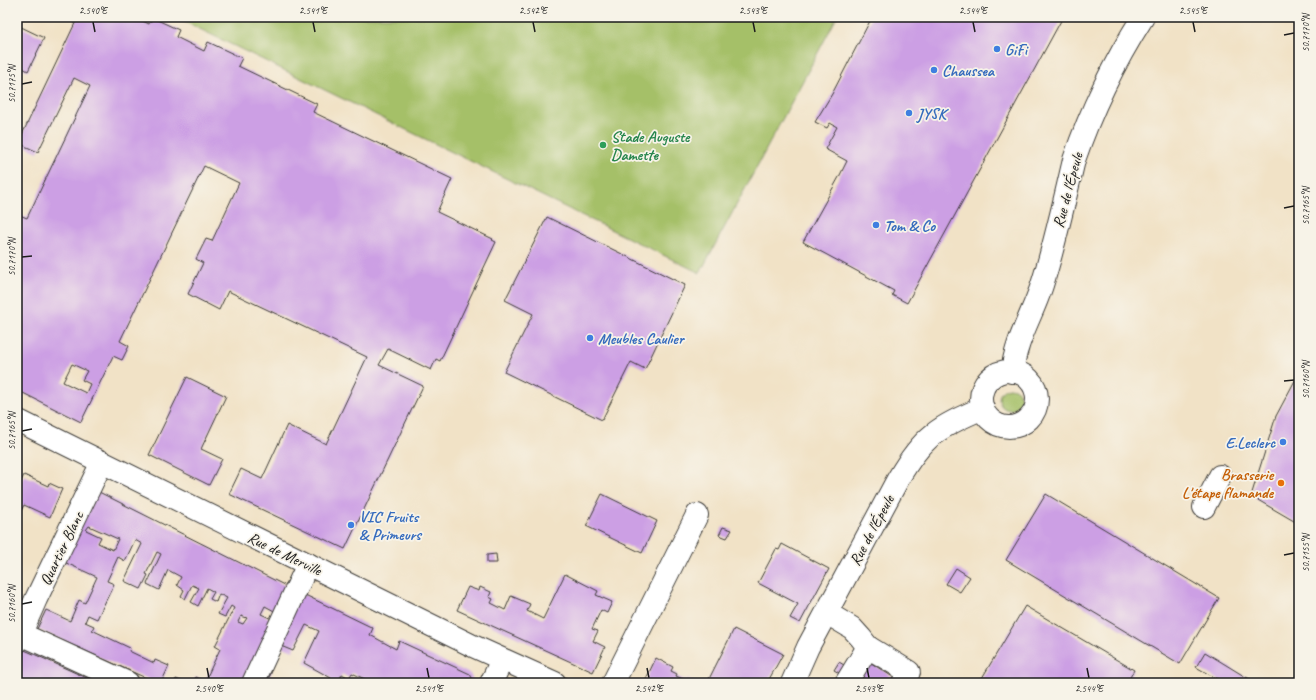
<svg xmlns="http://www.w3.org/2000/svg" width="1316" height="700" viewBox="0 0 1316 700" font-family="Caveat,sans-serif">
<rect width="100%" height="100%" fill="#f7f3e8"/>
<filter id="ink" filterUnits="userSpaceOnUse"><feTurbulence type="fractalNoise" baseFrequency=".025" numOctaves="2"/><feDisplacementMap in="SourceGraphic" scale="8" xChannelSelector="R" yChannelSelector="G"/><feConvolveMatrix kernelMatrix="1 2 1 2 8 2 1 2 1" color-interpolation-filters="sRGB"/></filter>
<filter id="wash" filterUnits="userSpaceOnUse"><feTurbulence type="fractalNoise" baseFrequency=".012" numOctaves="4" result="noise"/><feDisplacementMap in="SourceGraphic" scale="16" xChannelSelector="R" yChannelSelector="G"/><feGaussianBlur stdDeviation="0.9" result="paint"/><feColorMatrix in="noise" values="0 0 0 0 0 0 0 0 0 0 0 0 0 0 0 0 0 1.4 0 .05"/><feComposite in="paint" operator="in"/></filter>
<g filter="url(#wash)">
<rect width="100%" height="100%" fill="#f1e2c6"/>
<g fill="#a5c067" stroke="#606e42">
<path d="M 175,17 L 837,17 L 700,273 Z"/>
<circle cx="1010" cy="399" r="11"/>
</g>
<g id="blocks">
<g fill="#cc9fe4" fill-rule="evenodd">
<path d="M 78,17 L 134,17 L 149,24 L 153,18 L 179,30 L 176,37 L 204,51 L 208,42 L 242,58 L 238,66 L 317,104 L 313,112 L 452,179 L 437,212 L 493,239 L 492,240 L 496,242 L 440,361 L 436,359 L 431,370 L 388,349 L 379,365 L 423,386 L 345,549 L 229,494 L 241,469 L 262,479 L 287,425 L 326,444 L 367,357 L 228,291 L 219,310 L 188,294 L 203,263 L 196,259 L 206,239 L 212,241 L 239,183 L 204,166 L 120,341 L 129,346 L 122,360 L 113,356 L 81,422 L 17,390 L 17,214 L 27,218 L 90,86 L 74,78 L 38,152 L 18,143 ZM 72,364 L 87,371 L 82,380 L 90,384 L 86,393 L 63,382 Z"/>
<path d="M 872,17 L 1063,17 L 907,303 L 892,295 L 894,291 L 803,242 L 839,177 L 847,161 L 825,149 L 837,127 L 830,123 L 827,128 L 815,122 L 832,94 Z"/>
<path d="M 17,25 L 44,38 L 28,71 L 21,67 L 17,75 Z"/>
<path d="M 17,82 L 21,84 L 17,93 Z"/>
<path d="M 547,217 L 685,285 L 645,369 L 631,362 L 602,420 L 504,372 L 533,314 L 505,300 Z"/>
<path d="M 1299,373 L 1299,524 L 1251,496 L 1276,416 Z"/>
<path d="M 187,377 L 226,396 L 201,449 L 222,459 L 209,485 L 149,455 Z"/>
<path d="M 24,475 L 48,486 L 49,483 L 62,489 L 50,517 L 24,505 L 20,513 L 17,512 L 17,490 Z"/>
<path d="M 97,491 L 286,586 L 278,613 L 265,606 L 261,614 L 274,620 L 244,683 L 193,683 L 196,677 L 205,681 L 220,649 L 215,646 L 234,608 L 231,606 L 225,617 L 218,614 L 227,598 L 219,594 L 216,602 L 210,599 L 214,592 L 207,588 L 198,606 L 191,602 L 199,588 L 192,585 L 185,599 L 181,596 L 184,590 L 177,585 L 181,577 L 168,570 L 159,590 L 147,584 L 161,554 L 157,552 L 146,574 L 148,575 L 141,589 L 124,581 L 142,544 L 135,540 L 125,561 L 118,557 L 107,581 L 114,584 L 97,619 L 88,615 L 85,622 L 94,626 L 92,630 L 130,648 L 129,651 L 154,663 L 155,660 L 169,666 L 161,683 L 157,683 L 37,629 L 46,610 L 70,621 L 79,600 L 85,603 L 97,577 L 64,562 ZM 89,526 L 118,539 L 113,550 L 98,543 L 101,537 L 86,530 ZM 241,616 L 247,618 L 243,624 L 238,622 Z"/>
<path d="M 602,494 L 657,521 L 642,553 L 586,526 Z"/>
<path d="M 1046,494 L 1219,598 L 1180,664 L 1006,560 Z"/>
<path d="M 723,527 L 732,530 L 727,538 L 719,535 Z"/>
<path d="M 782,544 L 829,569 L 800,623 L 790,618 L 798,604 L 758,583 L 776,549 L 779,550 Z"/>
<path d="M 496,554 L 497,563 L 487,563 L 487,555 Z"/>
<path d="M 956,568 L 970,577 L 960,592 L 946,584 Z"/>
<path d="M 565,574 L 598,591 L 596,595 L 612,602 L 607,613 L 601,610 L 592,629 L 598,631 L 593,641 L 605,647 L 593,672 L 457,610 L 468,587 L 479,591 L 480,587 L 491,592 L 489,597 L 493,599 L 491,603 L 505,610 L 511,596 L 530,604 L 527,611 L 543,619 Z"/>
<path d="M 301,593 L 373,628 L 370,635 L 396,649 L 399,641 L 470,674 L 473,680 L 472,683 L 426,683 L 421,680 L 420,683 L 373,683 L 352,673 L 349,678 L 342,674 L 338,683 L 329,681 L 331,678 L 304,663 L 319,631 L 306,625 L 293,651 L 276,644 Z"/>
<path d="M 1025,606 L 1134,670 L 1127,683 L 979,683 Z"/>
<path d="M 734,629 L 783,654 L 767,683 L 707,683 Z"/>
<path d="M 22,649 L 36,655 L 98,683 L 17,683 L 17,660 Z"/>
<path d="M 1205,652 L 1244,676 L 1257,683 L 1224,683 L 1196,667 Z"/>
<path d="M 656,658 L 673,667 L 671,671 L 677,674 L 676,676 L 687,681 L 688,679 L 696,683 L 644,683 Z"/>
<path d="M 868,661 L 899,681 L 897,683 L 856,683 Z"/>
<path d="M 839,662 L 844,665 L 839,673 L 834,670 Z"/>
<path d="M 265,668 L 272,671 L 267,682 L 260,679 Z"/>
<path d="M 176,679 L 186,683 L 174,683 Z"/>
</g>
</g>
</g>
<g filter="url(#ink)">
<use href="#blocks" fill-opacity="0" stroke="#3c3a36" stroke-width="1"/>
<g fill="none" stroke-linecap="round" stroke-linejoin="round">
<defs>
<g id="minor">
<circle cx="1009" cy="399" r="28"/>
<path d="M 1012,372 C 1016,339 1032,316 1042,285 C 1055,244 1064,202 1074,160 C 1091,110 1115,61 1143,17"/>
<path d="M 17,420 L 473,646 L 555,683"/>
<path d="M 1204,507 L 1220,476"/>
<path d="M 827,613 L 852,628 L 861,638 L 868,647 L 909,672 L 903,683"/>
<path d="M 21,634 L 128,683"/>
<path d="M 17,642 L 36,599 L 102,462"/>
<path d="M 253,683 L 308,564"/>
<path d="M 491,683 L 502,660"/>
<path d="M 613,683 L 697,515"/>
<path d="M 792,683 L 808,647 L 898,479 C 923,436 938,427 983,408"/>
<path d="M 846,683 L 868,647"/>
</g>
</defs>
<use href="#minor" stroke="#3c3a36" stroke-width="24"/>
<use href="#minor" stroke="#fff" stroke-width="22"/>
</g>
</g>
<path fill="none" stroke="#1c1c1c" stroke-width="1.5" d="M 93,22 L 95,32M 313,22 L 315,32M 533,22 L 535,32M 753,22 L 755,32M 973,22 L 975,32M 1193,22 L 1195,32M 1284,35 L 1294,33M 22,84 L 32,82M 1284,208 L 1294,206M 22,257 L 32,256M 1284,381 L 1294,380M 22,431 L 32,429M 1284,555 L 1294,553M 22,604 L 32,602M 207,668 L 209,678M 427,668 L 429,678M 647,668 L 649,678M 867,668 L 869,678M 1087,668 L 1089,678"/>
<g fill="#3f7fe0" stroke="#f7f3e8" stroke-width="1.5">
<circle cx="997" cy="49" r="4"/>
<circle cx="934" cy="70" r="4"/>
<circle cx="909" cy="113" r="4"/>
<circle cx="876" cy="225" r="4"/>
<circle cx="590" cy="338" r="4"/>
<circle cx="1283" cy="442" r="4"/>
<circle cx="351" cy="525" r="4"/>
</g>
<circle fill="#2e9e5b" stroke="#f7f3e8" stroke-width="1.5" cx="603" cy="145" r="4"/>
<circle fill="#e8710a" stroke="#f7f3e8" stroke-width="1.5" cx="1281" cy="483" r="4"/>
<g text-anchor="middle" stroke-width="3.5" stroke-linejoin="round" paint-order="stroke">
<g font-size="16" font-weight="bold" fill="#366cbe" stroke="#f7f3e8" text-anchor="start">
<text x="1005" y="55">GiFi</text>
<text x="942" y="76">Chaussea</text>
<text x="917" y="119">JYSK</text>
<text x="884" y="231">Tom &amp; Co</text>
<text x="598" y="344">Meubles Caulier</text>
<text x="1275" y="448" text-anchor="end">E.Leclerc</text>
<text x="359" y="522">VIC Fruits<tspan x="359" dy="18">&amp; Primeurs</tspan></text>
</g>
<g font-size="16" font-weight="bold" fill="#27864d" stroke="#f7f3e8" text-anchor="start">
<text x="611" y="142">Stade Auguste<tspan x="611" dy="18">Damette</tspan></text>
</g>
<g font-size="16" fill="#1c1c1c" stroke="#f7f3e8">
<text transform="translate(1067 190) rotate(-75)" y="6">Rue de l'Épeule</text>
<text transform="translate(871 530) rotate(-62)" y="6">Rue de l'Épeule</text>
<text transform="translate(61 548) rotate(-64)" y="6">Quartier Blanc</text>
<text transform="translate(285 553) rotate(26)" y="6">Rue de Merville</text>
</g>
<g font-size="16" font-weight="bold" fill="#c56008" stroke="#f7f3e8" text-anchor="end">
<text x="1273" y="480">Brasserie<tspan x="1273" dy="18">L'étape flamande</tspan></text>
</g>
</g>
<rect width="1316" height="700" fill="none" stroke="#f7f3e8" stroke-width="44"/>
<rect x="22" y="22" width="1272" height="656" fill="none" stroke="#1c1c1c" stroke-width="1.5"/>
<g font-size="10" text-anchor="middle" fill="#1c1c1c">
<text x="93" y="14">2.540°E</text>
<text x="313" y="14">2.541°E</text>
<text x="533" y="14">2.542°E</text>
<text x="753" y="14">2.543°E</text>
<text x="973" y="14">2.544°E</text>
<text x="1193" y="14">2.545°E</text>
<text transform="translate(1305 33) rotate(-90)" y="4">50.7170°N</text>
<text transform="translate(11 84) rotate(-90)" y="4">50.7175°N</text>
<text transform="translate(1305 206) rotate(-90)" y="4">50.7165°N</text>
<text transform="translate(11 257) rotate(-90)" y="4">50.7170°N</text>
<text transform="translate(1305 380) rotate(-90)" y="4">50.7160°N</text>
<text transform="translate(11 431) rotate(-90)" y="4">50.7165°N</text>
<text transform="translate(1305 553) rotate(-90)" y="4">50.7155°N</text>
<text transform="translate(11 604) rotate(-90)" y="4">50.7160°N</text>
<text x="209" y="692">2.540°E</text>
<text x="429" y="692">2.541°E</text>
<text x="649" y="692">2.542°E</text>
<text x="869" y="692">2.543°E</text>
<text x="1089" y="692">2.544°E</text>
</g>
</svg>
